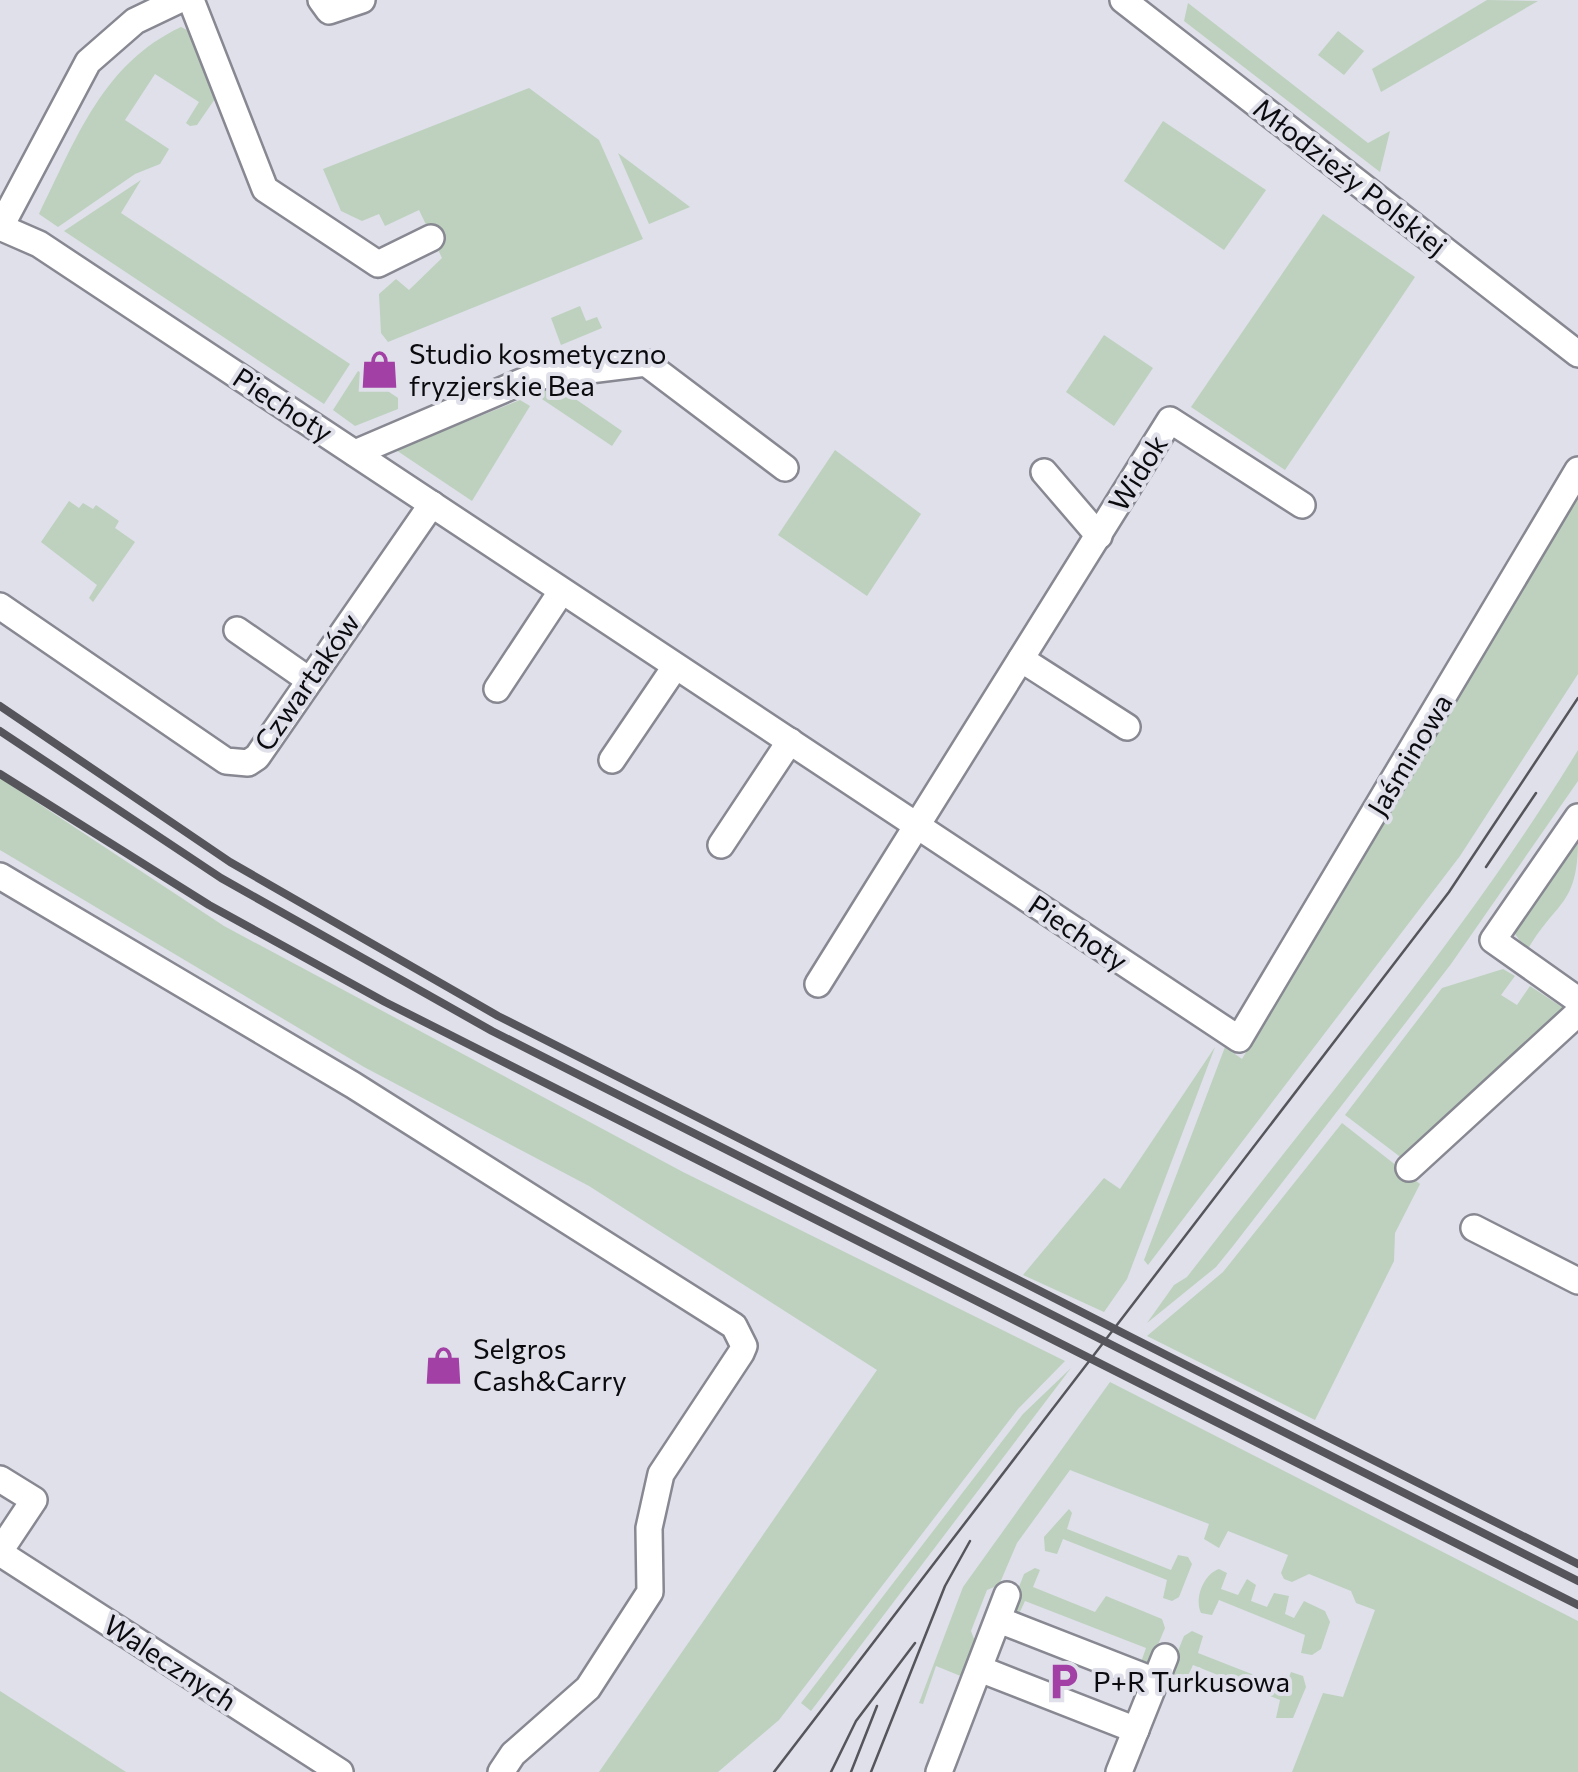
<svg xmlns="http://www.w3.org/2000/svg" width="1578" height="1772" viewBox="0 0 1578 1772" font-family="Commissioner,sans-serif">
<rect width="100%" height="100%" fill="#dfe0ea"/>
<g fill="#bdd1be">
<path d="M 1487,0 L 1538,1 L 1381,92 L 1372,69 Z"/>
<path d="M 1188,3 L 1368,143 L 1390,131 L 1380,172 L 1184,21 Z"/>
<path d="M 181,27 L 197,35 L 219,93 L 197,125 L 190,126 L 186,123 L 199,102 L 155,74 L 125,120 L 169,149 L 160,164 L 135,174 L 58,227 L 39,214 C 76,140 102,64 181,27 Z"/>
<path d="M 1338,31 L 1364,51 L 1344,75 L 1318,55 Z"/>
<path d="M 529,88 L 599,140 L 643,239 L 388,342 L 381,333 L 379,294 L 396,279 L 409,290 L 442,258 L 419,210 L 385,226 L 379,214 L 362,221 L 341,211 L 323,169 Z"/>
<path d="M 1163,121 L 1266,190 L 1224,250 L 1124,181 Z"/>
<path d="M 618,153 L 690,207 L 649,224 Z"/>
<path d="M 141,180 L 121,213 L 350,364 L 324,404 L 64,231 Z"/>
<path d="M 1323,214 L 1415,277 L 1285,470 L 1191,407 Z"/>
<path d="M 580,306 L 586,321 L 597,317 L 602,328 L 561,345 L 551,318 Z"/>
<path d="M 1104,335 L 1153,368 L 1114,426 L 1066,392 Z"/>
<path d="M 358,371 L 398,398 L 398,409 L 355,426 L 333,410 Z"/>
<path d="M 555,385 L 622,431 L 612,446 L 524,387 Z"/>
<path d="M 520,400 L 530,406 L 472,501 L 396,450 Z"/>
<path d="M 835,450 L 921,514 L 867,596 L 778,535 Z"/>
<path d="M 1578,492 L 1578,674 L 1460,856 L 1148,1265 L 1144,1260 L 1225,1047 L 1242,1059 Z"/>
<path d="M 69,501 L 79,508 L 83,503 L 93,509 L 96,505 L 119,521 L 115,528 L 135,542 L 93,602 L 89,598 L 97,585 L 41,542 Z"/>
<path d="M 1578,750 L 1578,781 L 1451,964 L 1233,1246 L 1216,1267 L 1147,1323 L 1174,1285 L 1187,1277 C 1320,1104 1465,936 1578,750 Z"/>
<path d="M 0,778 L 224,926 L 683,1172 L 1065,1361 L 1018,1409 L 779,1720 L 718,1772 L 599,1772 L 877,1370 L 589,1186 L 364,1067 L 0,850 Z"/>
<path d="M 1578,840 C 1578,907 1555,901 1527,951 L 1513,931 L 1518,920 Z"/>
<path d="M 1503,969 L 1515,976 L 1501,995 L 1517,1005 L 1530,986 L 1568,1011 L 1407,1162 L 1345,1115 L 1442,988 Z"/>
<path d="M 1215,1047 L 1127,1279 L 1104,1312 L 1023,1275 L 1104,1178 L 1120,1189 Z"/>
<path d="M 1342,1123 L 1420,1184 L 1395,1233 L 1394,1261 L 1315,1420 L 1147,1336 L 1223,1272 Z"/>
<path d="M 1071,1368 L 811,1711 L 801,1703 L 1023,1414 Z"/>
<path d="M 1110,1382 L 1578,1621 L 1578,1772 L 1292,1772 L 1323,1693 L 1343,1697 L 1375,1610 L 1356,1603 L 1351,1591 L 1309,1574 L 1292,1582 L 1284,1579 L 1281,1573 L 1288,1555 L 1228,1531 L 1219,1548 L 1204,1539 L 1209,1524 L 1070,1470 L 1017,1543 L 999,1585 L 987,1590 L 971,1631 L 976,1644 L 963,1677 L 936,1666 L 923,1704 L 919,1703 L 963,1587 Z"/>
<path d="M 1069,1509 L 1072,1513 L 1067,1529 L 1171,1570 L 1178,1555 L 1188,1557 L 1192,1564 L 1179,1597 L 1172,1601 L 1163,1598 L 1167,1580 L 1063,1539 L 1057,1554 L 1045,1551 L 1044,1537 Z"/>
<path d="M 1035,1568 L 1040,1570 L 1033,1587 L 1095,1612 L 1106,1596 L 1162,1619 L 1165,1628 L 1151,1661 L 1140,1665 L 1146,1648 L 1025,1601 L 1018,1616 L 1012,1605 L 1024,1574 Z"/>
<path d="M 1219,1569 L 1227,1573 L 1221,1589 L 1238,1595 L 1247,1579 L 1256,1585 L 1251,1601 L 1267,1607 L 1274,1593 L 1289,1596 L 1285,1614 L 1294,1618 L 1304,1601 L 1325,1611 L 1330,1622 L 1321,1649 L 1312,1655 L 1301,1653 L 1305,1635 L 1219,1600 L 1212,1615 L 1201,1613 C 1194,1598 1204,1574 1219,1569 Z"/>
<path d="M 1192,1631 L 1203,1636 L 1198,1653 L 1285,1687 L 1291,1672 L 1303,1676 L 1306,1687 L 1293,1718 L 1276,1718 L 1280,1700 L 1193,1665 L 1186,1680 L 1176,1678 L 1171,1668 L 1184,1636 Z"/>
<path d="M 0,1691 L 126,1772 L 0,1772 Z"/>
</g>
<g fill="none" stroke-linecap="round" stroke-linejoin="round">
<defs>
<g id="minor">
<path d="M 191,0 L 265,189 L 378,264 L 431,238"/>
<path d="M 321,0 L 329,11 L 362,0"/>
<path d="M 1123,0 L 1578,354"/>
<path d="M 0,227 L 39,244 L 1239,1039 L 1578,470"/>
<path d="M 0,228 L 88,62 L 135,21 L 179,0"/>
<path d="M 355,453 L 533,377 L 646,363 L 785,468"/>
<path d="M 1044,472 L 1099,536"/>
<path d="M 0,606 L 226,761 L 248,763 L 257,757 L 432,504"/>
<path d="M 237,630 L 309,680"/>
<path d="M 1021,659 L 1127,727"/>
<path d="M 497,689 L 561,592"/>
<path d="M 612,760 L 675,667"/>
<path d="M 1578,817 L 1493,940 L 1578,1000"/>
<path d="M 721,845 L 790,741"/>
<path d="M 0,876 L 353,1085 L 734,1326 L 744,1346 L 741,1353 L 661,1474 L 649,1528 L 650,1592 L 588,1688 L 513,1754 L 501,1772"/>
<path d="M 818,984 L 1170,420 L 1302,505"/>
<path d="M 1409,1168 L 1578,1013"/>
<path d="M 1474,1228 L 1578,1281"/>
<path d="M 0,1479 L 34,1500 L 0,1551"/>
<path d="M 0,1553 L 340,1772"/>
<path d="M 999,1620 L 1155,1681"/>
<path d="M 980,1669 L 1136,1730"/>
<path d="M 939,1772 L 1007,1595"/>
<path d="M 1119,1772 L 1165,1657"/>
</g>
</defs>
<use href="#minor" stroke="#878891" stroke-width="30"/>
<use href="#minor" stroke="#fff" stroke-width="25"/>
<g stroke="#55555b" stroke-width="2.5">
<path d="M 1486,867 L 1536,793"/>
<path d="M 774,1772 L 1449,892 L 1578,698"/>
<path d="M 831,1772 L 856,1721 L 915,1643"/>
<path d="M 851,1772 L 877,1706"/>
<path d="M 871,1772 L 945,1586 L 970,1541"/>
</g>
<g stroke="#55555b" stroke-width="8">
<path d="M 0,706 L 230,862 L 498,1016 L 1578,1564"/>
<path d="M 0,731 L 221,878 L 492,1031 L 1578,1581"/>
<path d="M 0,774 L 209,905 L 385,1002 L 1578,1605"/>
</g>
</g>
<defs>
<symbol id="shop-bare" viewBox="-9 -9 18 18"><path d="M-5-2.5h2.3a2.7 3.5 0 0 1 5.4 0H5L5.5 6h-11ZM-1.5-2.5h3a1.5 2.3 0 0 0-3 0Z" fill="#a340a6" stroke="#dfe0ea" stroke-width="2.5" paint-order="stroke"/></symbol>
<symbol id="parking-bare" viewBox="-9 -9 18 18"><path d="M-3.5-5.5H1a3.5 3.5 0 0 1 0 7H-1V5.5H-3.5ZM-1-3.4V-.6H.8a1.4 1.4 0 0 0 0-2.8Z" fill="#a340a6" stroke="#dfe0ea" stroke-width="2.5" paint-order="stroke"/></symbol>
</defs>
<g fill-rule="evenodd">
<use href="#shop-bare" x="352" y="342" width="55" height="55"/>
<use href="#shop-bare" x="416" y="1338" width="55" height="55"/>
<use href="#parking-bare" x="1036" y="1654" width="55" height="55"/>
</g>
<g text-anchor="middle" stroke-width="8" stroke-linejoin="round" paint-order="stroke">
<g font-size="28" fill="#0b0b0f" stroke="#dfe0ea">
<text transform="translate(1350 177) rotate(38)" y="10">Młodzieży Polskiej</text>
<text transform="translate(283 405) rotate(33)" y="10">Piechoty</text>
<text transform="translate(1138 473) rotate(-58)" y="10">Widok</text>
<text transform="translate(307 682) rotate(-55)" y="10">Czwartaków</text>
<text transform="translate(1410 755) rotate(-59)" y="10">Jaśminowa</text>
<text transform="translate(1078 933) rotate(34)" y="10">Piechoty</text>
<text transform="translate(170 1663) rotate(33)" y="10">Walecznych</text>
</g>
<g font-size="28" fill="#0b0b0f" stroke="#dfe0ea" text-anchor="start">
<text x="409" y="364">Studio kosmetyczno<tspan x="409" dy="32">fryzjerskie Bea</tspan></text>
<text x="473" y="1359">Selgros<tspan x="473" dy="32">Cash&amp;Carry</tspan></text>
<text x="1093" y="1692">P+R Turkusowa</text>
</g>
</g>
</svg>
